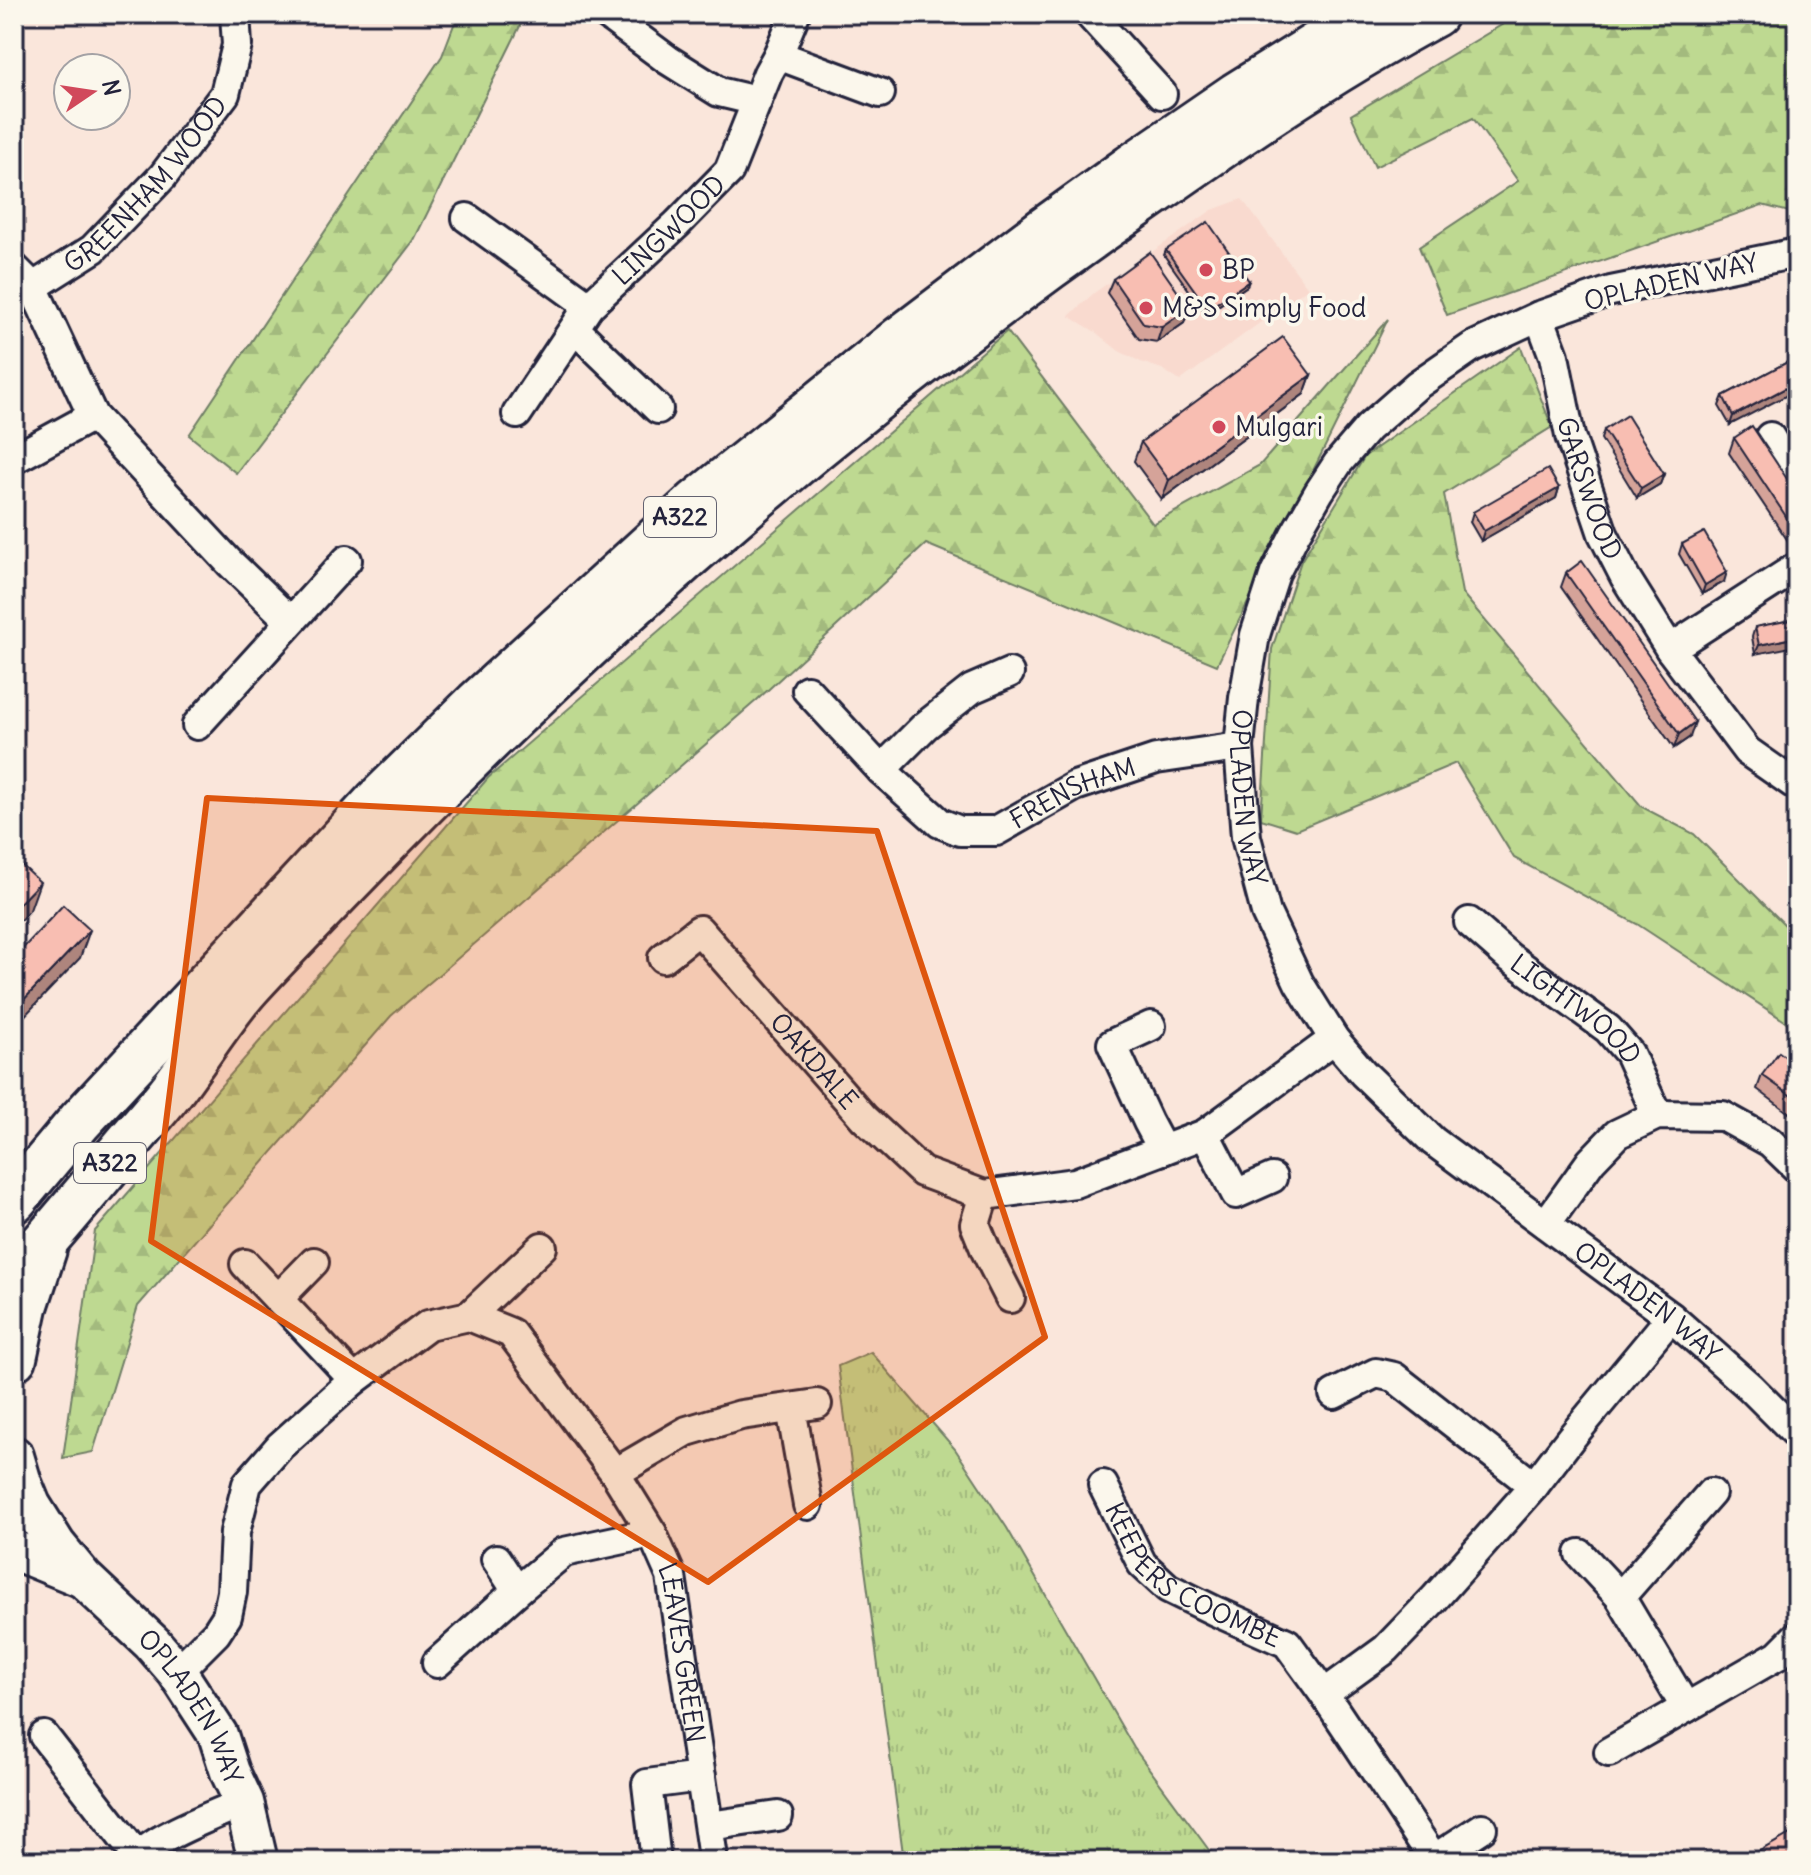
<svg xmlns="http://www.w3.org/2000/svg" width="1811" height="1875" viewBox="0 0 1811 1875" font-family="Delius,sans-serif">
<defs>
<pattern id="grass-tufts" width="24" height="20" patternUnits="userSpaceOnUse" patternTransform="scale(2)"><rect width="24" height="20" fill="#bed991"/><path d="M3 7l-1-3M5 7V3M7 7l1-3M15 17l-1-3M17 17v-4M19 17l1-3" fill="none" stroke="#a3ba7e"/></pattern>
<pattern id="forest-firs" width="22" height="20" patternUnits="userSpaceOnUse" patternTransform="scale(2)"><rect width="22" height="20" fill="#bed991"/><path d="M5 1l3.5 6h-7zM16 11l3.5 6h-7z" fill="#a3ba7e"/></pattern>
</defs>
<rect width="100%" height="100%" fill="#fae6db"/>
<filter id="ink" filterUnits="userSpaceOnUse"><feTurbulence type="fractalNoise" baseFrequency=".0125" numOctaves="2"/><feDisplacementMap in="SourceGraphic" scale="16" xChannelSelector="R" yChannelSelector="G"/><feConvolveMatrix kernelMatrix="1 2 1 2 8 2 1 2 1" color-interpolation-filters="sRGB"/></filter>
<g filter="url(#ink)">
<path fill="#f9dacf" d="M 1242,199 L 1308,288 L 1180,381 L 1162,369 L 1141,362 L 1119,351 L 1094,331 L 1069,316 L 1094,293 L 1212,210 Z"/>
<path fill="url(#grass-tufts)" stroke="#707e66" stroke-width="2" d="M 871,1352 L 955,1449 L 1007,1528 L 1134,1748 L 1217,1861 L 904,1861 L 838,1366 Z"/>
<g fill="url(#forest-firs)" stroke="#707e66" stroke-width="2">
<path d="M 458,14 L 526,14 L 414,240 L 236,473 L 189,435 L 442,56 Z"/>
<path d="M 1520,14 L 1797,14 L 1797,214 L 1762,205 L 1447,315 L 1419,247 L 1518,181 L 1473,118 L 1375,167 L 1351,115 Z"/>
<path d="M 1388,319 L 1217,665 L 926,544 L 757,700 L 391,1016 L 138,1306 L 93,1452 L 63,1458 L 95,1231 L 488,778 L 1007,331 L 1153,524 L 1260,465 Z"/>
<path d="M 1521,347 L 1552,427 L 1444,494 L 1462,593 L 1642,807 L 1694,834 L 1797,937 L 1797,1029 L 1637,924 L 1514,858 L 1456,763 L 1296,830 L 1261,819 L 1272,649 L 1301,561 L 1365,456 Z"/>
</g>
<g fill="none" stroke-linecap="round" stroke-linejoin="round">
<defs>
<g id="street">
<path d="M 606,14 L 668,60 L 719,92 L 757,101"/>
<path d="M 1089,14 L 1162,94"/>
<path d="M 778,55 L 880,93"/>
<path d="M 467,218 L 589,306"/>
<path id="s1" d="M 1797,253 L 1611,291 L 1539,316 L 1472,347 L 1417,385 L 1368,428 L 1338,463 L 1319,492 L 1295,534 L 1275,573 L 1255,635 L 1244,698 L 1239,747 L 1246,837 L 1266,913 L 1299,983 L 1334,1039 L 1363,1073 L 1433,1141 L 1671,1317 L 1750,1387 L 1797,1434"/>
<path d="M 14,268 L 33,287 L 93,416 L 229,562 L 290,621"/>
<path id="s2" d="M 33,287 L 93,249 L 163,176 L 225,94 L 237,45 L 235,14"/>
<path id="s3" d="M 1539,316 L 1554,356 L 1570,436 L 1603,534 L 1625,577 L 1670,649 L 1747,751 L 1797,786"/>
<path d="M 575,329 L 658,409"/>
<path id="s4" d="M 517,414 L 589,306 L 677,224 L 729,171 L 768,73 L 778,55 L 795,14"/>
<path d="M 1770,437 L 1797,483"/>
<path d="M 14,459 L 93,416"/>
<path d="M 1670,649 L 1797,567"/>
<path id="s5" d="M 807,690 L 881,770 L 940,823 L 960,831 L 996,831 L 1075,786 L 1156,759 L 1239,747"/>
<path d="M 197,725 L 347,560"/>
<path d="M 881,770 L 925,726 L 972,689 L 1009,673"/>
<path id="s6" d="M 1469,922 L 1509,957 L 1608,1029 L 1629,1053 L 1657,1115"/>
<path id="s7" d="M 663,958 L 699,930 L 864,1118 L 922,1172 L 984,1195 L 1075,1183 L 1205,1134 L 1334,1039"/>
<path d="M 1151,1026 L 1112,1044 L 1148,1122 L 1163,1150"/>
<path d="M 1205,1134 L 1236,1194 L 1272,1178"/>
<path d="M 984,1195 L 975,1224 L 986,1251 L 1010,1298"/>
<path d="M 1546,1224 L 1591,1161 L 1617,1134 L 1657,1115 L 1723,1116 L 1770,1142 L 1797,1168"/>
<path d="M 245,1264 L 354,1380"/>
<path d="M 278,1299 L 314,1262"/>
<path d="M 469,1316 L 542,1247"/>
<path d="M 1334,1394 L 1376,1373 L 1394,1377 L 1534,1486"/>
<path d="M 791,1408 L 808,1505"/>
<path d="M 615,1473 L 687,1431 L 741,1415 L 817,1404"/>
<path id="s8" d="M 1103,1485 L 1142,1564 L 1168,1588 L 1215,1611 L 1287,1643 L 1324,1694 L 1434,1859"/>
<path d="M 1580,1554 L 1620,1597 L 1686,1708"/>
<path d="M 496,1559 L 517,1591"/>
<path d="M 1620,1597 L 1711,1493"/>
<path d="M 437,1663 L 517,1591 L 564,1552 L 652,1533"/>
<path id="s9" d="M 177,1672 L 216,1633 L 227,1616 L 232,1592 L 235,1532 L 247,1484 L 280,1446 L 354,1380 L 428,1325 L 469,1316 L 511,1333 L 615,1473 L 652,1533 L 671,1576 L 712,1851"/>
<path d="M 1324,1694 L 1386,1649 L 1435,1598 L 1534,1486 L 1570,1439 L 1671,1317"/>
<path d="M 44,1736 L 137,1856"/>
<path d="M 1609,1752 L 1778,1655 L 1797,1636"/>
<path d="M 709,1826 L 778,1816"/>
<path d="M 135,1861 C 149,1839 217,1814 244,1802"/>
<path d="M 656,1861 L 647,1784 L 701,1777"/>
<path d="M 1426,1861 L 1434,1859 L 1482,1828"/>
</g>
<g id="secondary">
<path id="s10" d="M 14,1456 L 22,1483 L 31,1505 L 56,1545 L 83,1578 L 152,1643 L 177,1672 L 218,1735 L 230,1772 L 244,1802 L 258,1861"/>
<path d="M 14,1550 L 80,1577"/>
</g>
<g id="highway">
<path d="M 14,1200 L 80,1121 L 378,800 L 477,703 L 696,503 L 901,338 L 1045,229 L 1131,167 L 1236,95 L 1366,14"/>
<path d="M 14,1277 C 50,1236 85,1194 120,1152 C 138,1130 158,1109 175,1086 C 200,1053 222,1016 249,986 C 284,948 320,911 356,874 C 589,632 844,410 1120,217 C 1222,145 1325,73 1435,14"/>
<path d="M 14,1358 L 25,1307 L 44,1249"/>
</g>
</defs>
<use href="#street" stroke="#22223b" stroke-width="34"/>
<use href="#secondary" stroke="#22223b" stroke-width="44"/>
<use href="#highway" stroke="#22223b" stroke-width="50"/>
<use href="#street" stroke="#fbf7ec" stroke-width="28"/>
<use href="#secondary" stroke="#fbf7ec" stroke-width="38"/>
<use href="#highway" stroke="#fbf7ec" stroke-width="44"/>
</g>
<g fill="#d5a399" stroke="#22223b" stroke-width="2">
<path d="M 1166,250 L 1247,286 L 1206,314 L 1164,255 Z"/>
<path d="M 1113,279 L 1189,308 L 1184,323 L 1157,342 L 1139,339 L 1107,293 Z"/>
<path d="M 1797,357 L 1730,425 L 1719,406 L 1723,396 Z"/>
<path d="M 1311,375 L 1304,394 L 1162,499 L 1134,461 L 1141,442 Z"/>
<path d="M 1604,430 L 1664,474 L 1660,484 L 1637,498 L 1601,439 Z"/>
<path d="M 1734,438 L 1797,494 L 1797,544 L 1792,547 L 1729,453 Z"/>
<path d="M 1559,488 L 1556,498 L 1481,541 L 1470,522 L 1473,512 Z"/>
<path d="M 1682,544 L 1724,582 L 1702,594 L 1679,554 Z"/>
<path d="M 1566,573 L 1690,737 L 1674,748 L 1561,587 Z"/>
<path d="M 1797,619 L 1755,654 L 1752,637 L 1755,627 Z"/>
<path d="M 1797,715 L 1797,746 L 1795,747 L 1790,725 L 1793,716 Z"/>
<path d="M 1797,1065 L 1797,1119 L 1757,1089 L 1762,1075 Z"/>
</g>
<g fill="#ae857d" stroke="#22223b" stroke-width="2">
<path d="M 1249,281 L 1247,286 L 1206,314 L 1208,309 Z"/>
<path d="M 1189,308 L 1184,323 L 1157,342 L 1162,327 Z"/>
<path d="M 1311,375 L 1304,394 L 1162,499 L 1169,480 Z"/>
<path d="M 1797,382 L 1797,390 L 1730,425 L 1733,416 Z"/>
<path d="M 1664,474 L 1660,484 L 1637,498 L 1641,488 Z"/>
<path d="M 1559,488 L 1556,498 L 1481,541 L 1484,531 Z"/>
<path d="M 1797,533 L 1797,544 L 1792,547 Z"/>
<path d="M 1727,572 L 1724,582 L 1702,594 L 1705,585 Z"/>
<path d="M 1797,637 L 1797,646 L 1755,654 L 1759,645 Z"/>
<path d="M 1695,722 L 1690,737 L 1674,748 L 1679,734 Z"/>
<path d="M 40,882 L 30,910 L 14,927 L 14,909 Z"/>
<path d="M 90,930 L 80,958 L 14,1027 L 14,1010 Z"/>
</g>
<g fill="#f8beb2" stroke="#22223b" stroke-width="2">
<path d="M 1208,222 L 1249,281 L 1208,309 L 1166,250 Z"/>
<path d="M 1150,252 L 1189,308 L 1162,327 L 1144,324 L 1113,279 Z"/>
<path d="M 1283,337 L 1311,375 L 1169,480 L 1141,442 Z"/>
<path d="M 1797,357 L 1797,382 L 1733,416 L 1723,396 Z"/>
<path d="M 1627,415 L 1664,474 L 1641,488 L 1604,430 Z"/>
<path d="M 1752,426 L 1797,494 L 1797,533 L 1734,438 Z"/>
<path d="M 1548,469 L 1559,488 L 1484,531 L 1473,512 Z"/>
<path d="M 1704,532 L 1727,572 L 1705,585 L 1682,544 Z"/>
<path d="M 1582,561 L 1695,722 L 1679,734 L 1566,573 Z"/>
<path d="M 1797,619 L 1797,637 L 1759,645 L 1755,627 Z"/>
<path d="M 1797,715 L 1797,731 L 1793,716 Z"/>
<path d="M 14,858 L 40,882 L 14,909 Z"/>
<path d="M 63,905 L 90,930 L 14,1010 L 14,958 Z"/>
<path d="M 1779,1052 L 1797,1065 L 1797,1100 L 1762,1075 Z"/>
<path d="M 1797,1830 L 1797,1861 L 1742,1861 Z"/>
</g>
</g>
<path fill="#de560e" fill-opacity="0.2" stroke="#de560e" stroke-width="6" stroke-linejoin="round" d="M 207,798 L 877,831 L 1045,1337 L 708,1582 L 151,1241 Z"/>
<g fill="#d1495b" stroke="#fbf7ec" stroke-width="3">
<circle cx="1206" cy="270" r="8"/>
<circle cx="1146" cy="308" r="8"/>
<circle cx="1219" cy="427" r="8"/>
</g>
<g text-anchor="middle" stroke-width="7" stroke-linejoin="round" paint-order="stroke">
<g fill="#fbf7ec" stroke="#636270" stroke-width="2">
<rect x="644" y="497" width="72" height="40" rx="6"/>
<rect x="74" y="1143" width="72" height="40" rx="6"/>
</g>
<g font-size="24" font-weight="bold" fill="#22223b">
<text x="680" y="525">A322</text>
<text x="110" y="1171">A322</text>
</g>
<g font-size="26" fill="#22223b" stroke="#fbf7ec">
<text dy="9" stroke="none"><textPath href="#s2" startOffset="154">GREENHAM WOOD</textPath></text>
<text dy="9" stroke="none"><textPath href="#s4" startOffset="240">LINGWOOD</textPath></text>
<text transform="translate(1671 282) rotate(-13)" y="9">OPLADEN WAY</text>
<text dy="9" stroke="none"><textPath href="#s3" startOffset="180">GARSWOOD</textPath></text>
<text dy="9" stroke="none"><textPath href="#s5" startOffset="332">FRENSHAM</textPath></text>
<text dy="9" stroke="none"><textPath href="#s1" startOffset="874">OPLADEN WAY</textPath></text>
<text dy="9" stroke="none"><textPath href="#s6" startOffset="138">LIGHTWOOD</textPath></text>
<text dy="9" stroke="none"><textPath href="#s7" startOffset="220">OAKDALE</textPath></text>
<text dy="9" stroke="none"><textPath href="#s1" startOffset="1546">OPLADEN WAY</textPath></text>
<text dy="9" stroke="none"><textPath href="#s8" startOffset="134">KEEPERS COOMBE</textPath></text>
<text dy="9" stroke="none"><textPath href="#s9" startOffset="908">LEAVES GREEN</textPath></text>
<text dy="9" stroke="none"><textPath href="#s10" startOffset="312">OPLADEN WAY</textPath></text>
</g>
<g font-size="26" fill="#22223b" stroke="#fbf7ec" text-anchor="start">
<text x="1222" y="279">BP</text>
<text x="1162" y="317">M&amp;S Simply Food</text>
<text x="1235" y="436">Mulgari</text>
</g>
</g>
<rect width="1811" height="1875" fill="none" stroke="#fbf7ec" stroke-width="48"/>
<rect x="24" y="24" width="1763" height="1827" fill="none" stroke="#22223b" stroke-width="3" filter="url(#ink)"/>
<g transform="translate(92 92) rotate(77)"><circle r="38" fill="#fbf7ec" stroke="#a4a2a5" stroke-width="2"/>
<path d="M0-6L14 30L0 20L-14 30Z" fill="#d1495b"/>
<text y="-12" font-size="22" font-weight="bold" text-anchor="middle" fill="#22223b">N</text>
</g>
</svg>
